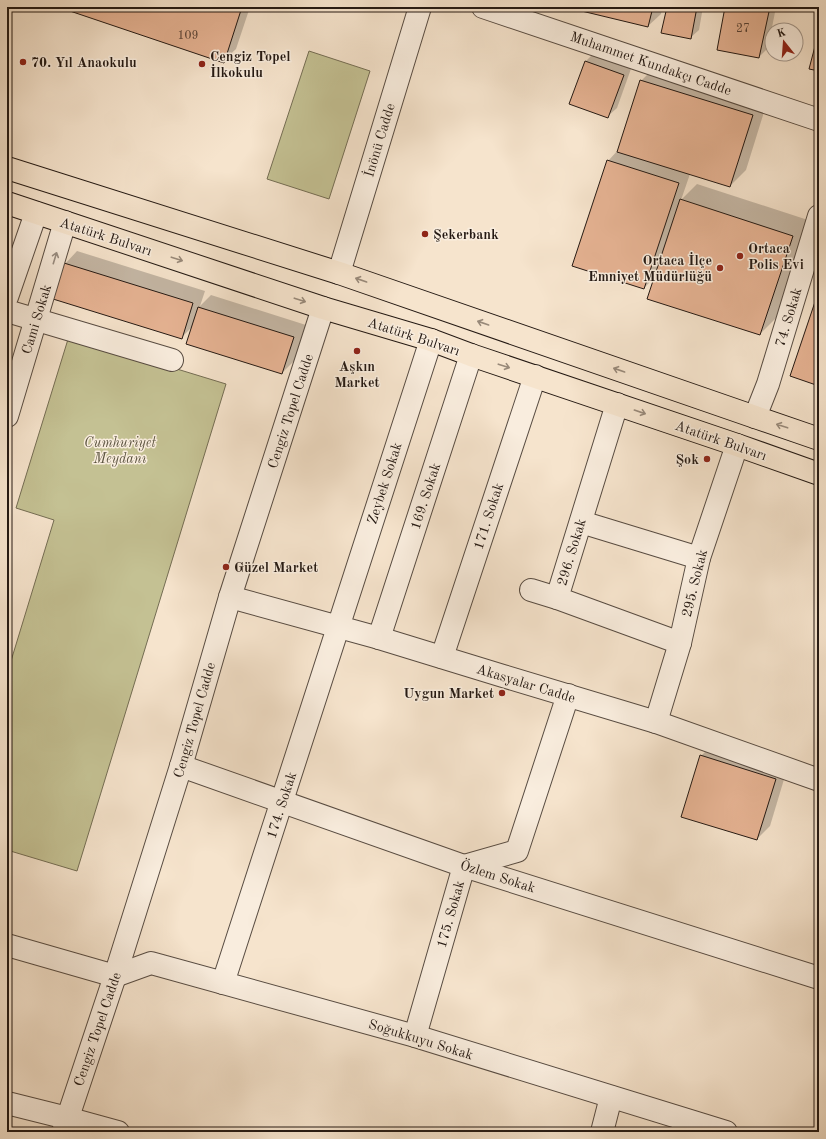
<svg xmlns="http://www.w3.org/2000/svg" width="826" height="1139" viewBox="0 0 826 1139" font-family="'Old Standard TT',serif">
<rect width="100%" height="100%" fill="#f6e4cd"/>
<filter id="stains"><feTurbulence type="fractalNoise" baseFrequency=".005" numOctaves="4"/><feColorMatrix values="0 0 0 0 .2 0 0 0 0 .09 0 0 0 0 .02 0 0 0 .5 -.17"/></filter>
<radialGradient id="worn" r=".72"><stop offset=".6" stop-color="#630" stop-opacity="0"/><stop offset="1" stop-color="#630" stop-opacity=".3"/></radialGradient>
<g fill="#c4c193" stroke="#746d53">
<path d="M 309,51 L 370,71 L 329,199 L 267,179 Z"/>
<path d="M 69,336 L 226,384 L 77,871 L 7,850 L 7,674 L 54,520 L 16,508 Z"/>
</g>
<g fill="#0003">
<path d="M 63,7 L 250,7 L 236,49 L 223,61 Z"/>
<path d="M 546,7 L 560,7 L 556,10 Z"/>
<path d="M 569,7 L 662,7 L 661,14 L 648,26 Z"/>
<path d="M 668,7 L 703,7 L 699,30 L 690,38 Z"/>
<path d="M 726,7 L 776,7 L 768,48 L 759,57 Z"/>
<path d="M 594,53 L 632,66 L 617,108 L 608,116 L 571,103 L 586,61 Z"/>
<path d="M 657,65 L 768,99 L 746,170 L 730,186 L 690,174 L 681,200 L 697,184 L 808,220 L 776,318 L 760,334 L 656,276 L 644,288 L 608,161 L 619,149 L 641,81 Z"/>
<path d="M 77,251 L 205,291 L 200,306 L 211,295 L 306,325 L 294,361 L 282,373 L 192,327 L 181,338 L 65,264 Z"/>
<path d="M 713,744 L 788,766 L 770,826 L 757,839 L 701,756 Z"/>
</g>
<g fill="#e5b292" stroke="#241913">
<path d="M 62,7 L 242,7 L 224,63 L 61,8 Z"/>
<path d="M 565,7 L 653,7 L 648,27 Z"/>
<path d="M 667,7 L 697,7 L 691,39 L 661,33 Z"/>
<path d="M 725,7 L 770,7 L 759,58 L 717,50 Z"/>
<path d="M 819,31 L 819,71 L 809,69 Z"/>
<path d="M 585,61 L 624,75 L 608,118 L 569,104 Z"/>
<path d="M 640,80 L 753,115 L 730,187 L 617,152 Z"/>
<path d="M 607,160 L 679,183 L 644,289 L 572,266 Z"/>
<path d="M 680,199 L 793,236 L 760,335 L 647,299 Z"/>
<path d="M 64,263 L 193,303 L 182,339 L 53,299 Z"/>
<path d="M 819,290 L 819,386 L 790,376 Z"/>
<path d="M 198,307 L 294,337 L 282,374 L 186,344 Z"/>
<path d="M 700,755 L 776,779 L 757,840 L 681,817 Z"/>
</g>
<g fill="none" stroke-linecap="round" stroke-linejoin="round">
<defs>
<g id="minor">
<path d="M 483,7 L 819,120"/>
<path d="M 339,273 L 420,7"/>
<path d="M 7,297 L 36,213"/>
<path d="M 7,311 L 172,360"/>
<path d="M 617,404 L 557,598 L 680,643"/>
<path d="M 7,416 L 65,222"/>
<path d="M 755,417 L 768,384 L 819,216"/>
<path d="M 581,522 L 699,558"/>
<path d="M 531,590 L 557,598"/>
<path d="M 230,597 L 379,638 L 503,676 L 656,722 L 819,780"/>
<path d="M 379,638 L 471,355"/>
<path d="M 442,657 L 535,376"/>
<path d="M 656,722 L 680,643 L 699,558 L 737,445"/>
<path d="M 181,766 L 464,866 L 819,978"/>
<path d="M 7,945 L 115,976 L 151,963 L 415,1036 L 726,1132"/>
<path d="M 223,983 L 431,340"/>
<path d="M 415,1036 L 464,866 L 517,851 L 568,695"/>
<path d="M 7,1103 L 67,1118 L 118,1132"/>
<path d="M 63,1132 L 115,976 L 181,766 L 230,597 L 323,308"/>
<path d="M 602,1132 L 611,1097"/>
</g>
<g id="major">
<path d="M 7,168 L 339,273 L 755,417 L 819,439"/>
<path d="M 7,203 L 323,308 L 431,340 L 471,355 L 737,445 L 819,474"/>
</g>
</defs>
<use href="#minor" stroke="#584c42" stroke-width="24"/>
<use href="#major" stroke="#241913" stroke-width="24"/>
<use href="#minor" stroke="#f9edde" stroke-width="22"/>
<use href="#major" stroke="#f6e4cd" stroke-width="22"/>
</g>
<defs><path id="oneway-shaft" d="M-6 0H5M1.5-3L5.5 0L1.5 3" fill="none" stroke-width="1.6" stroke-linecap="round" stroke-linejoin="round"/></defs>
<use stroke="#998e83" href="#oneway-shaft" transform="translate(55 258) rotate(-73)"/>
<g stroke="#988979">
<use href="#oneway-shaft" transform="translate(177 259) rotate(18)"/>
<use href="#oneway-shaft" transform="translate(361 280) rotate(-161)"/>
<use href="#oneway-shaft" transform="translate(300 300) rotate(18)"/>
<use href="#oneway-shaft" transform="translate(483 323) rotate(-161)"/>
<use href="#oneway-shaft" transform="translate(504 366) rotate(18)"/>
<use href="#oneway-shaft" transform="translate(619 370) rotate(-161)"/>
<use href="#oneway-shaft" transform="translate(640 412) rotate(19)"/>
<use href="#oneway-shaft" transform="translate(782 426) rotate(-162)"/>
</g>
<g fill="#8f2418" stroke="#f9edde" stroke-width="1.5">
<circle cx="23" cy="62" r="4"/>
<circle cx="202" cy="64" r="4"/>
<circle cx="425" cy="234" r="4"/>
<circle cx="740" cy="256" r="4"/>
<circle cx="720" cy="268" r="4"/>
<circle cx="357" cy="351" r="4"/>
<circle cx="707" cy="459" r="4"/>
<circle cx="226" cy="567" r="4"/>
<circle cx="502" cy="693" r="4"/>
</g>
<g text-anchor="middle" stroke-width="3" stroke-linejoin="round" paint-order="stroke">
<g font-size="12" fill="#543f33">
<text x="743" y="32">27</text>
<text x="188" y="39">109</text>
</g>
<g font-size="14" font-weight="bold" fill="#241913" stroke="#f9edde" text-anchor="start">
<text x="210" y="61">Cengiz Topel<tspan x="210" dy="16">İlkokulu</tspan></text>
<text x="31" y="67">70. Yıl Anaokulu</text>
<text x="433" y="239">Şekerbank</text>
<text x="748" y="253">Ortaca<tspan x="748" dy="16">Polis Evi</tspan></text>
<text x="712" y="265" text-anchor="end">Ortaca İlçe<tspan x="712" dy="16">Emniyet Müdürlüğü</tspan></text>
<text x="357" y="371" text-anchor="middle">Aşkın<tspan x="357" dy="16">Market</tspan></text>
<text x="699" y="464" text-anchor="end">Şok</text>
<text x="234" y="572">Güzel Market</text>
<text x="494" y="698" text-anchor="end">Uygun Market</text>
</g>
<g font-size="14" fill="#241913" stroke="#f9edde">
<text transform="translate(651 63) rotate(19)" y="5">Muhammet Kundakçı Cadde</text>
<text transform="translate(379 140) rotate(-73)" y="5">İnönü Cadde</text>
<text transform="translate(106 236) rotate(18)" y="5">Atatürk Bulvarı</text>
<text transform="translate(788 317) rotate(-73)" y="5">74. Sokak</text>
<text transform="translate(36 319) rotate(-73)" y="5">Cami Sokak</text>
<text transform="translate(414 336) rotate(18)" y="5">Atatürk Bulvarı</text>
<text transform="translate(290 411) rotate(-72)" y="5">Cengiz Topel Cadde</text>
<text transform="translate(721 440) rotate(19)" y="5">Atatürk Bulvarı</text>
<text transform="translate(384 483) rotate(-72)" y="5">Zeybek Sokak</text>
<text transform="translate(425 496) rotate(-72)" y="5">169. Sokak</text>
<text transform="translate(488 516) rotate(-72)" y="5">171. Sokak</text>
<text transform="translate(571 552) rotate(-73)" y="5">296. Sokak</text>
<text transform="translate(694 583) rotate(-76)" y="5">295. Sokak</text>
<text transform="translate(526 683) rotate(17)" y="5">Akasyalar Cadde</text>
<text transform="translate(194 720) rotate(-74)" y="5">Cengiz Topel Cadde</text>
<text transform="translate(281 805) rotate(-72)" y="5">174. Sokak</text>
<text transform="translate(498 876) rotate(18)" y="5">Özlem Sokak</text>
<text transform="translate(450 914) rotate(-74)" y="5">175. Sokak</text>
<text transform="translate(97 1029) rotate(-71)" y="5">Cengiz Topel Cadde</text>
<text transform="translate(421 1039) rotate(17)" y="5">Soğukkuyu Sokak</text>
</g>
<g font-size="14" font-style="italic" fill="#5c5440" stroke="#f9edde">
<text x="120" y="447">Cumhuriyet<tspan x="120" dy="16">Meydanı</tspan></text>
</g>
</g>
<rect width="826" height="1139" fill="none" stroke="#f6e4cd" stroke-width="24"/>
<rect x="8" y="8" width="810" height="1123" fill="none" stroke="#241913" stroke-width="2"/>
<rect x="12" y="12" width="802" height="1115" fill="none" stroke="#241913"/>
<g transform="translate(784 42) rotate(343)"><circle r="19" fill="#f9edde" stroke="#a4988d"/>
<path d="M0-3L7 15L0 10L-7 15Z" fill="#8f2418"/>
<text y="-6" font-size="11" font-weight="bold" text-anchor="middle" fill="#241913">K</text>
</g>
<rect width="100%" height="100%" filter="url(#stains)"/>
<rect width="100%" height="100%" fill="url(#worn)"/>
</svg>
